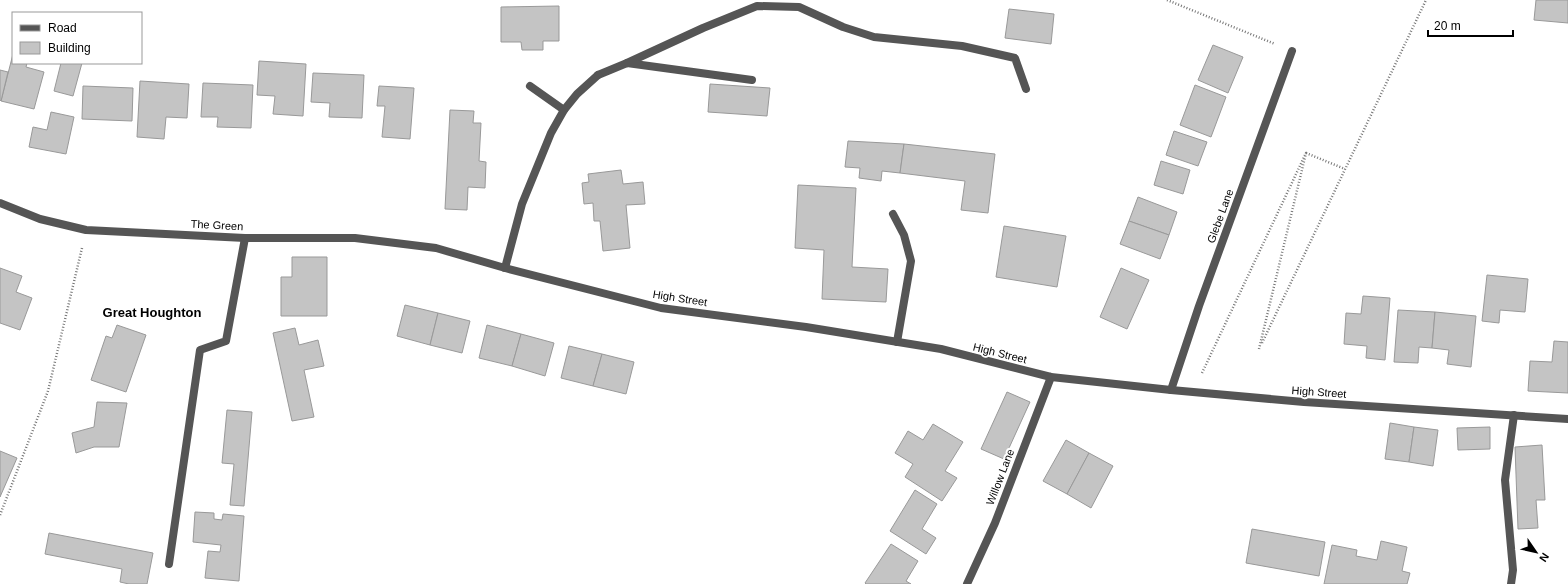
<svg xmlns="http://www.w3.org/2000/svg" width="1568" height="584" viewBox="0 0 1568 584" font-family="Helvetica,sans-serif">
<rect width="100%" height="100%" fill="#fff"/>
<g fill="#c4c4c4" stroke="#999">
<path d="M 1536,0 L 1568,0 L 1568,23 L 1534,20 Z"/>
<path d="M 559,6 L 559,41 L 543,41 L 543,50 L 522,50 L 521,42 L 501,42 L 501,7 Z"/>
<path d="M 1009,9 L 1054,14 L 1051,44 L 1005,38 Z"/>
<path d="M 1213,45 L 1243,57 L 1228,93 L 1198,80 Z"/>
<path d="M 13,54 L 13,63 L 27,63 L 26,67 L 44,72 L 34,109 L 1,101 Z"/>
<path d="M 259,61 L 306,64 L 303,116 L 273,114 L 275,96 L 257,95 Z"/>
<path d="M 61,63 L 82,63 L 73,96 L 54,91 Z"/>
<path d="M 0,70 L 8,72 L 1,101 L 0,100 Z"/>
<path d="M 313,73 L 364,75 L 362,118 L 329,117 L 330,103 L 311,102 Z"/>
<path d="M 140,81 L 189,84 L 187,118 L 166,117 L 164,139 L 137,137 Z"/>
<path d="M 203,83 L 253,85 L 251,128 L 217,127 L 218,117 L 201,117 Z"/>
<path d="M 710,84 L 770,88 L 767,116 L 708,112 Z"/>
<path d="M 1195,85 L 1226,97 L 1211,137 L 1180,125 Z"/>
<path d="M 83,86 L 133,88 L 132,121 L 82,119 Z"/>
<path d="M 379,86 L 414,88 L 410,139 L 382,137 L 385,106 L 377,106 Z"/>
<path d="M 450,110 L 474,111 L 473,123 L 481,123 L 479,161 L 486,162 L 485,188 L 468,187 L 467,210 L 445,209 Z"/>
<path d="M 51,112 L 74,117 L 66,154 L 29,147 L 33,127 L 47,130 Z"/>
<path d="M 1174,131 L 1207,142 L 1198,166 L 1166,155 Z"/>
<path d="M 848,141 L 904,144 L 900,173 L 882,171 L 881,181 L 859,178 L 860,168 L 845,167 Z"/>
<path d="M 904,144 L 995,154 L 988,213 L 961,210 L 965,181 L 900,173 Z"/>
<path d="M 1161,161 L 1190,170 L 1183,194 L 1154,185 Z"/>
<path d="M 621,170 L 623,184 L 643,182 L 645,204 L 626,205 L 630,248 L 603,251 L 600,221 L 594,221 L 593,203 L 584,204 L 582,183 L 589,182 L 588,174 Z"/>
<path d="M 798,185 L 856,188 L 852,267 L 888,269 L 886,302 L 822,299 L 824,250 L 795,248 Z"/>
<path d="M 1138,197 L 1177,212 L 1169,235 L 1129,221 Z"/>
<path d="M 1129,221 L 1169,235 L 1160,259 L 1120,244 Z"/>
<path d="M 1004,226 L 1066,236 L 1057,287 L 996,277 Z"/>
<path d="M 292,257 L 327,257 L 327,316 L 281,316 L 281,277 L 292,277 Z"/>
<path d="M 0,268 L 22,276 L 16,292 L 32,298 L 20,330 L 0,323 Z"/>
<path d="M 1121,268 L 1149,280 L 1127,329 L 1100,317 Z"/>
<path d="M 1487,275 L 1528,279 L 1525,312 L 1500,310 L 1499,323 L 1482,321 Z"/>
<path d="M 1363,296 L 1390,298 L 1385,360 L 1366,358 L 1367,346 L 1344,344 L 1346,313 L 1361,314 Z"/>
<path d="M 405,305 L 438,313 L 430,345 L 397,336 Z"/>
<path d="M 1398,310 L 1435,312 L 1432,348 L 1419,347 L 1418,363 L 1394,362 Z"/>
<path d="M 1435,312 L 1476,316 L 1471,367 L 1447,364 L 1449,350 L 1432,348 Z"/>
<path d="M 438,313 L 470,321 L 462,353 L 430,345 Z"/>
<path d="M 117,325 L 146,335 L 126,392 L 91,380 L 106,336 L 112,338 Z"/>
<path d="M 487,325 L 521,334 L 512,366 L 479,358 Z"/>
<path d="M 295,328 L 299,345 L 318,340 L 324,366 L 304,370 L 314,417 L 292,421 L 273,333 Z"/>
<path d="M 521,334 L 554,343 L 545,376 L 512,366 Z"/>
<path d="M 1554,341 L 1568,342 L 1568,393 L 1528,391 L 1530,361 L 1552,362 Z"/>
<path d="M 569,346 L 602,354 L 593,386 L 561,378 Z"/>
<path d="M 602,354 L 634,362 L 626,394 L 593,386 Z"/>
<path d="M 1007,392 L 1030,402 L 1004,459 L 981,449 Z"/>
<path d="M 97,402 L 127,403 L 119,447 L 94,447 L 76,453 L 72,433 L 94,427 Z"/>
<path d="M 227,410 L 252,412 L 244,506 L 230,505 L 234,464 L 222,463 Z"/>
<path d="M 1390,423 L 1414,427 L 1409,462 L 1385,459 Z"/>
<path d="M 933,424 L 963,442 L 945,471 L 957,478 L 942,501 L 905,477 L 913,464 L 895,453 L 908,431 L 923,440 Z"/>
<path d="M 1414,427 L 1438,430 L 1433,466 L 1409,462 Z"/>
<path d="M 1490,427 L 1490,449 L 1458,450 L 1457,428 Z"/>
<path d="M 1066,440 L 1089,453 L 1067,494 L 1043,481 Z"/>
<path d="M 1542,445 L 1545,500 L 1536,500 L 1538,528 L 1518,529 L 1515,447 Z"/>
<path d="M 0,451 L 17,458 L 0,497 Z"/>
<path d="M 1089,453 L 1113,466 L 1091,508 L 1067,494 Z"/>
<path d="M 915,490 L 937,504 L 922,529 L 936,538 L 926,554 L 890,531 Z"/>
<path d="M 195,512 L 214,513 L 214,519 L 222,520 L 223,514 L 244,516 L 239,581 L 205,578 L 208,551 L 220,552 L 221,545 L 193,542 Z"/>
<path d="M 1252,529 L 1325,542 L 1319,576 L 1246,563 Z"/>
<path d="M 49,533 L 153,553 L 147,584 L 129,584 L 120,582 L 122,569 L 45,554 Z"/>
<path d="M 1381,541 L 1407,547 L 1402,571 L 1410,573 L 1407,584 L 1324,584 L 1332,545 L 1357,550 L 1356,556 L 1377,560 Z"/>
<path d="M 891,544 L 918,561 L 906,581 L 911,584 L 866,584 L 865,583 Z"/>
</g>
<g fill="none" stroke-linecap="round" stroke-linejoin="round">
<g stroke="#777" stroke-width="2.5" stroke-dasharray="1 2" stroke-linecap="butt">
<path d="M 1167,0 L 1275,44"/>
<path d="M 1306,153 L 1345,169"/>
<path d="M 1262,343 L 1426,0"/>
<path d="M 1202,373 L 1306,153 L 1259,349"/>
<path d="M 0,515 L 48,391 L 82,248"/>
</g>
<g stroke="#555" stroke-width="8">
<path d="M 627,63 L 703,28 L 757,6 L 799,7 L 843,27 L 874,37 L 962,46 L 1015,58 L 1026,89"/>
<path d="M 598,75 L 627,63 L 752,80"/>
<path d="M 893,214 L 904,235 L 911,261 L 897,342"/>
<path d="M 169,564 L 200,350 L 226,341 L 245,238"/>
<path d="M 1511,584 L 1513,570 L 1505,480 L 1514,415"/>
</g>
<g stroke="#555" stroke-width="8">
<path d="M 530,86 L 564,110"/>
<path d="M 505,268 L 522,204 L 551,133 L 564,110 L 577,94 L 598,75"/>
<path d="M 1171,390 L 1199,306 L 1292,51"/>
<path d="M 967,584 L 995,523 L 1051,377"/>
</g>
<path stroke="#555" stroke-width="8" d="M 0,203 L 40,219 L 86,230 L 245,238 L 355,238 L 436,248 L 505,268 L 661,308 L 806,327 L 941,349 L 1051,377 L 1171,390 L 1304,402 L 1568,419"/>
</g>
<g text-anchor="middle" stroke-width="4" stroke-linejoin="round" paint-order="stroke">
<g font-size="11" fill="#000" stroke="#fff">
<text transform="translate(1220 216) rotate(-70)" y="4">Glebe Lane</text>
<text transform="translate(217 225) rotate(3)" y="4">The Green</text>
<text transform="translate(680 298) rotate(9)" y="4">High Street</text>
<text transform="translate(1000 353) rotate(14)" y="4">High Street</text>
<text transform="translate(1319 392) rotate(4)" y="4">High Street</text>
<text transform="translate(1000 477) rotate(-69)" y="4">Willow Lane</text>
</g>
<g font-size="13" font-weight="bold" fill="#000" stroke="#fff">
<text x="152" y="317">Great Houghton</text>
</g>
</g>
<rect x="12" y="12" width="130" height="52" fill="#ffffff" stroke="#999999"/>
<rect x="20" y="25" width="20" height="6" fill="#555555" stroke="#999999"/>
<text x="48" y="32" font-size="12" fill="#000000">Road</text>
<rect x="20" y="42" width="20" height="12" fill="#c4c4c4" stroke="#999999"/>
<text x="48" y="52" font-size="12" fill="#000000">Building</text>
<g transform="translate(1536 552) rotate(124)" stroke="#ffffff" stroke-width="3" paint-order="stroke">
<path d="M0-3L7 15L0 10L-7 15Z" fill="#000000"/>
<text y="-6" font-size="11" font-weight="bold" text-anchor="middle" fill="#000000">N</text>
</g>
<path d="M1428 30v6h85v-6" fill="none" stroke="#000000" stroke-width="2"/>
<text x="1434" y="30" font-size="12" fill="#000000" stroke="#ffffff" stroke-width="3" paint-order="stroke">20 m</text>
</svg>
